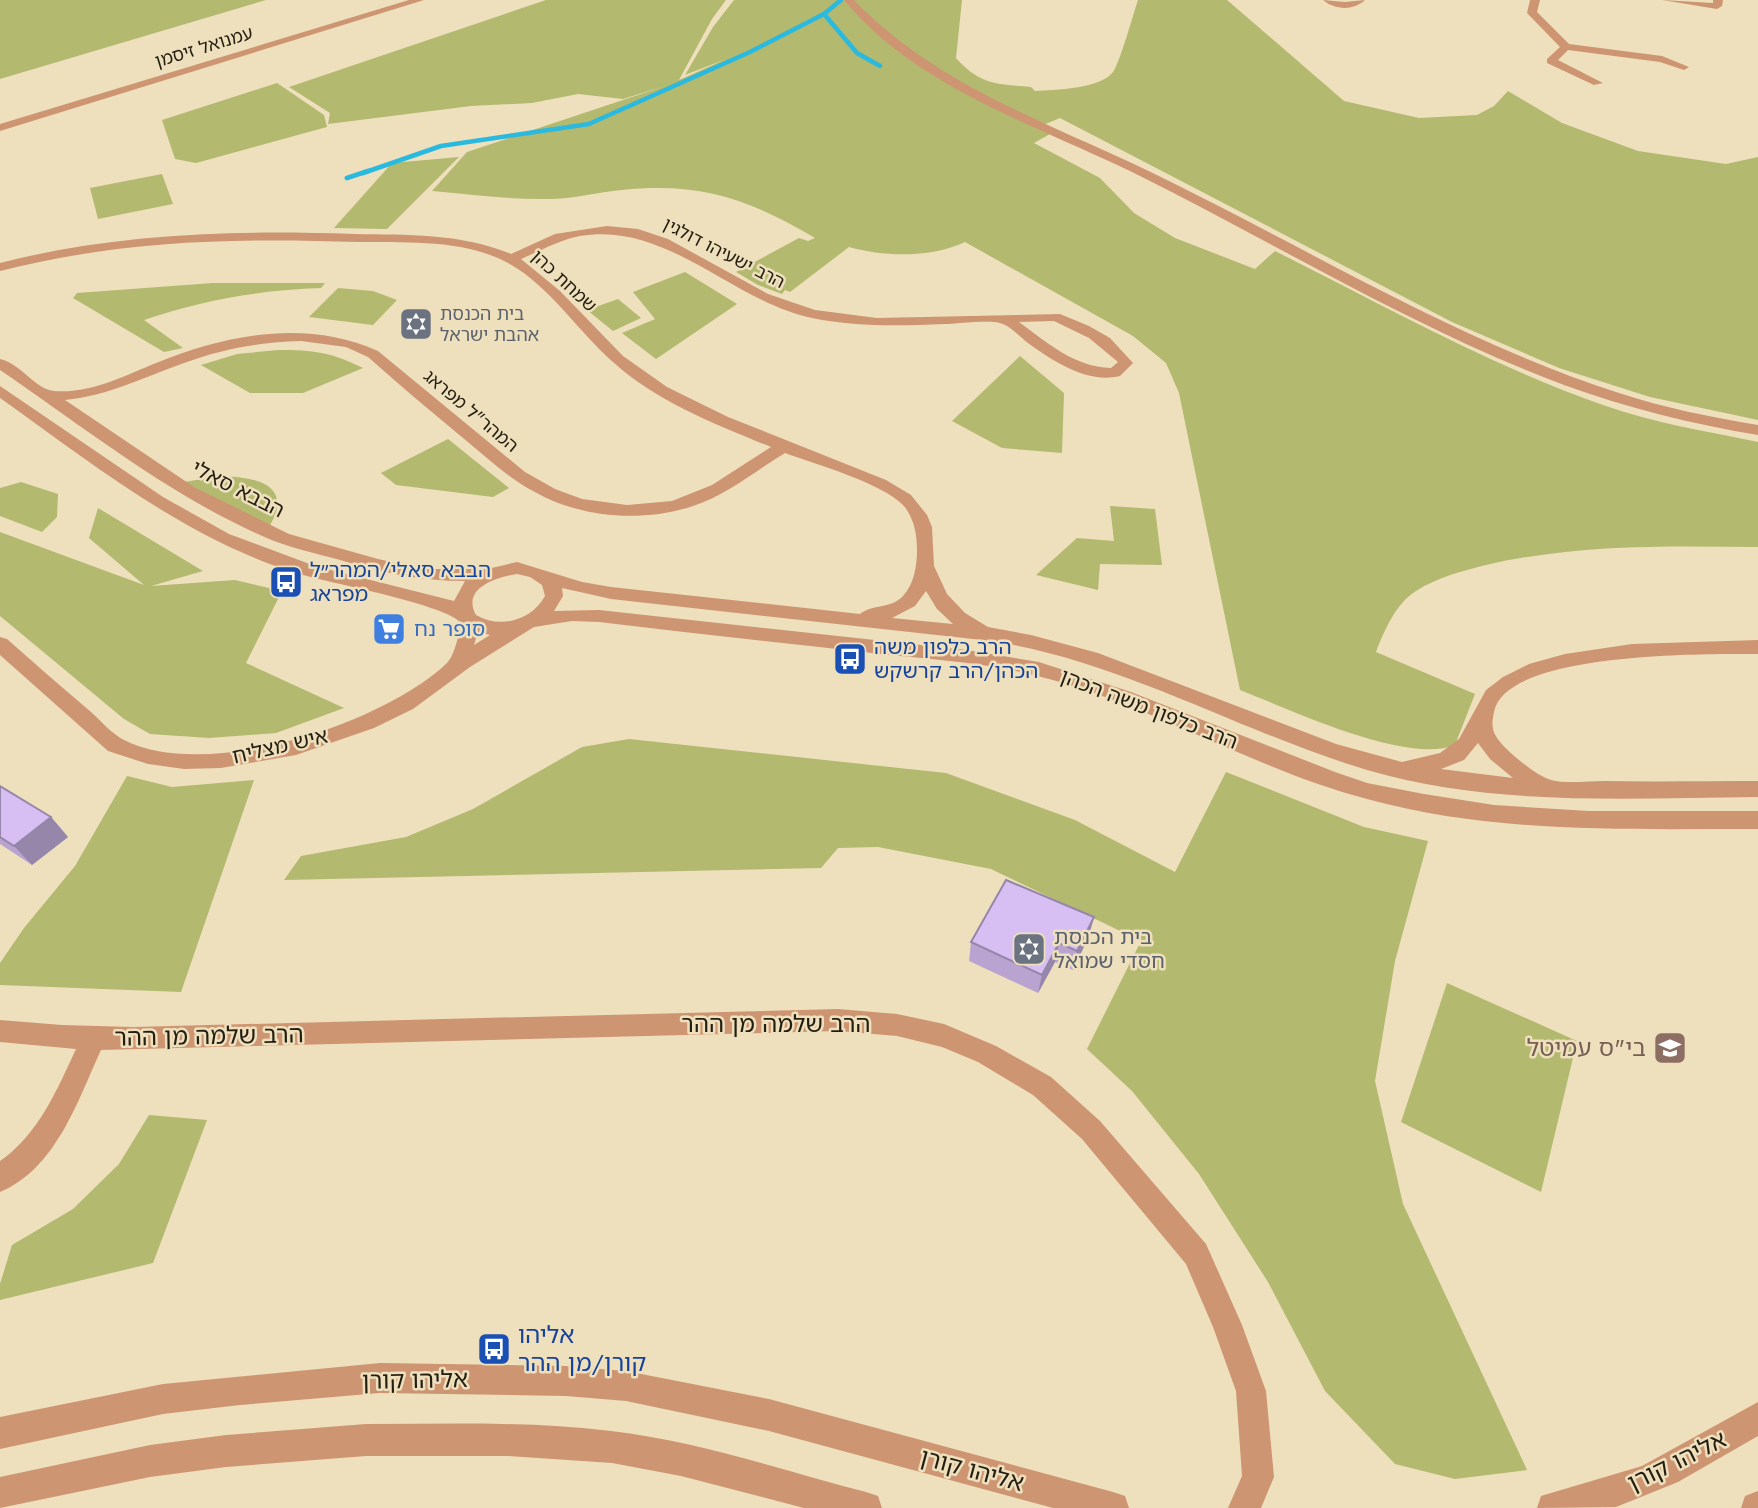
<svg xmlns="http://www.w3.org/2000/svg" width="1758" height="1508" viewBox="0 0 1758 1508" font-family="Jost,'Noto Sans Hebrew',sans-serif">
<rect width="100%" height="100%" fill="#eee0bd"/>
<g fill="#b3b96f">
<path d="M 0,0 L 266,0 L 0,79 Z"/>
<path d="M 546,0 L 726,0 L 712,19 L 679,80 L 726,59 L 685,75 L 713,27 L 734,0 L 962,0 L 956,58 C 980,85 997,84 1031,87 L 1035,91 C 1054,90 1100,89 1113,72 C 1120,62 1133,15 1138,0 L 1227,0 L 1344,101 L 1419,118 L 1477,115 L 1494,106 L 1508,91 L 1562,123 L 1638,151 L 1726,164 L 1758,157 L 1758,420 L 1650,397 L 1559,368 L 1452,322 L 1060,118 L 1036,128 L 1050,134 L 1034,143 L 1100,178 L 1134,213 L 1175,238 L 1255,269 L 1275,251 C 1383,305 1489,365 1603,405 C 1653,423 1706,431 1758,442 L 1758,547 C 1667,546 1576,544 1486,565 C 1462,571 1438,577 1416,591 C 1396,603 1384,631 1376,652 L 1475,694 L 1455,745 C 1406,765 1289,709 1240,690 L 1179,393 L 1166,363 L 1133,336 L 965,242 C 931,258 885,257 849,247 L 790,292 L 785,290 L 782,294 L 758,285 L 736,272 L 799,238 L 808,241 L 815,238 C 749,199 700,182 622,190 C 598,192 573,199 549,199 C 510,200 470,194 432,191 L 467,152 L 665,86 L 623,99 L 578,94 L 532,103 L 471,106 L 328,124 L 330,113 L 289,87 Z"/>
<path d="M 277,83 L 324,115 L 327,127 L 196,163 L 175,159 L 162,120 Z"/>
<path d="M 459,157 L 387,229 L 334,228 L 392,163 Z"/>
<path d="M 162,174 L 173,204 L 98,219 L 90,188 Z"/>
<path d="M 685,272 L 737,304 L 656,359 L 622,333 L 655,319 L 633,292 Z"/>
<path d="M 213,283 L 325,283 L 321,288 C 260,290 202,300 144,320 L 183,348 L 164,352 L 73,298 L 77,293 Z"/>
<path d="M 338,288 L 373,291 L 397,300 L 373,325 L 309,317 Z"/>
<path d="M 618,299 L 641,318 L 613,331 L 587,310 Z"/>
<path d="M 278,350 C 313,350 331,352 363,368 L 303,393 L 250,393 L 201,365 L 237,354 Z"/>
<path d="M 1020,356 L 1064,393 L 1062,453 L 1002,448 L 952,421 Z"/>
<path d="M 448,439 L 509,488 L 493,497 L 396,485 L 381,473 Z"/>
<path d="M 221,476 C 239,477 281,478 277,507 C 277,514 271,522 269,528 L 184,482 Z"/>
<path d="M 21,482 L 58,494 L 57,517 L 42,532 L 0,516 L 0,488 Z"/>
<path d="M 1110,506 L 1155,509 L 1162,565 L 1100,564 L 1098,590 L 1036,575 L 1077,538 L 1114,541 Z"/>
<path d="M 98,508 L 203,571 L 151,586 L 235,580 L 282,591 L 246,663 L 344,708 L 276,733 L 209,738 L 150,734 L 124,719 L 0,616 L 0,532 L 144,585 L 89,538 Z"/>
<path d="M 629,739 L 946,773 L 1075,820 L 1175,872 L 1226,772 L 1364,827 L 1428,841 L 1395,961 L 1375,1081 L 1403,1204 L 1527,1470 L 1455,1479 L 1395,1464 L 1325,1391 L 1268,1282 L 1199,1174 L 1132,1091 L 1087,1049 L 1141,941 L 991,869 L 878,847 L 838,848 L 821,868 L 284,880 L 301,856 L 406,837 L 473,809 L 582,747 Z"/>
<path d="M 127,776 L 172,787 L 254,780 L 181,992 L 0,985 L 0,963 L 24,928 L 75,866 Z"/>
<path d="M 1447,983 L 1577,1041 L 1541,1192 L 1401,1122 Z"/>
<path d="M 149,1115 L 207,1120 L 153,1263 L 0,1300 L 0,1284 L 12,1245 L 73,1209 L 119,1164 Z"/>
</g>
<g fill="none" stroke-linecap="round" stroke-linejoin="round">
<g stroke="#2ab9df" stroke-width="4.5">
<path d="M 841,0 L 824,14 L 857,53 L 880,66"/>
<path d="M 363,173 L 441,146 L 589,124 L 750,52 L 824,14"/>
</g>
<path stroke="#2ab9df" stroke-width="5" d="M 347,178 L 368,171"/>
<g fill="#ce9573" fill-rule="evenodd">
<path d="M 409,0 L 424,0 L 0,131 L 0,124 Z"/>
<path d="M 844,0 L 854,0 C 939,89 1061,127 1169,181 C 1317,254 1461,342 1619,393 C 1664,408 1711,417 1758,425 L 1758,435 C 1692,424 1627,408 1564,385 C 1417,330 1282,247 1142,177 C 1041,126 918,90 844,0 Z"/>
<path d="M 1323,0 L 1345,2 L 1365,0 C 1353,11 1335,10 1323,0 Z"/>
<path d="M 1530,0 L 1540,0 L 1537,12 L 1569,44 L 1662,56 L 1689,67 L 1684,70 L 1660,62 L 1568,50 L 1558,60 L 1603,83 L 1594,85 L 1547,63 L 1547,59 L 1560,47 L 1527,13 Z"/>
<path d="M 1662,0 L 1713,3 L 1713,0 L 1723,0 L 1722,6 L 1717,9 Z"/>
<path d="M 607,226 L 638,229 L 668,239 L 768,294 L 815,310 L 877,318 L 1060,314 L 1089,326 L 1110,338 L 1133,363 L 1120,376 C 1087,384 1053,361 1028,343 C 1020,337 1011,327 1003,324 C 992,319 957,324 944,324 C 900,326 856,327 812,318 C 731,301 667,221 580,236 C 559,240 540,251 521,259 L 560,291 L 623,356 L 667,387 L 728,417 L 886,480 L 911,495 L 927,515 L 932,527 L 934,566 L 947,594 L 965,613 L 988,627 L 1031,635 L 1098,653 L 1336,744 L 1402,762 L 1440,753 L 1459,739 L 1486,690 L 1503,677 L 1529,664 L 1565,654 L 1632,644 L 1758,640 L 1758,654 C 1709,654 1505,651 1494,712 C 1492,722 1491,729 1497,738 C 1505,750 1536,776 1551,780 C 1567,784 1587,781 1604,781 C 1655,782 1707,781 1758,781 L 1758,797 C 1629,798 1493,807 1367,770 C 1240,732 1123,661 991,641 L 611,599 L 562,588 L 563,596 L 554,611 L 599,610 L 967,650 L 1039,662 L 1131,692 L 1335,772 L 1367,783 L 1424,794 L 1494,805 L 1589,811 L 1758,811 L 1758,829 C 1627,829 1494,834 1367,799 C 1253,769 1151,704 1037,676 C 984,662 926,659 872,653 C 781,643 690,633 599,622 L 572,621 L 534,627 L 470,667 L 413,709 L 374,728 L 296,755 L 221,768 L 184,769 L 148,764 L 108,751 L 0,655 L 0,637 L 7,639 C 35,664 63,688 91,712 C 101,721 112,734 124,740 C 207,782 383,724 447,663 C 455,655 458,635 462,624 C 447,604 328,583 296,573 C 185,538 94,465 0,398 L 0,386 L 163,497 L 229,534 L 315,566 L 454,601 L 465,581 C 420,581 384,573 340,560 C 319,554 295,549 274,541 C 175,500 88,430 0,370 L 0,359 C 20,363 35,389 54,391 C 90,394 124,376 156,363 C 228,334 306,319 378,351 L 525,472 L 555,489 L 582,499 L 627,505 L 672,501 L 712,485 L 771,447 C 717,425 657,402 613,362 C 580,333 555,294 518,269 C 472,238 411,243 358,242 C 233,238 123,240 0,271 L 0,263 C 117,233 234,230 354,234 C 407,235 461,233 511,254 L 555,234 ZM 1054,321 L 1089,338 L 1118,362 L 1111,368 C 1074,367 1048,343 1019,322 ZM 301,341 L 346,347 L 368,357 C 397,383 427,408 457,433 C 482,453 505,476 533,491 C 580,518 642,523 693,506 C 727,495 755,471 785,453 C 815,464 882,483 903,505 C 914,517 917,535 917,550 C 917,566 914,584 903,596 C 891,609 872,604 860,614 L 611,587 L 582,582 L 517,562 L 487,569 L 425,569 L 378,559 L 289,534 L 194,487 L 65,400 C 108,396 144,377 184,363 C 222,349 260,342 301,341 ZM 517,574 L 530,577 L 542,585 L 545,596 C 531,621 500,629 476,615 C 461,588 497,577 517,574 ZM 926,591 L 937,609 L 953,624 L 892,618 L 915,606 ZM 478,632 L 490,635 L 474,645 ZM 1478,743 L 1490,759 L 1513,778 L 1441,769 L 1464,760 Z"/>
<path d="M 838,1009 L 897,1014 L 944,1024 L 996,1046 L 1051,1077 L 1100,1121 L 1206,1244 L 1242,1325 L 1266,1391 L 1274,1477 L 1261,1508 L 1228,1508 L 1242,1476 L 1236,1391 L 1213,1327 L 1186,1264 L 1082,1139 L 1033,1095 L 978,1062 L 942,1047 L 897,1036 L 838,1031 L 101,1050 C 78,1100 56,1169 0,1192 L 0,1161 C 38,1135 57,1090 76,1049 L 0,1042 L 0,1020 L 62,1025 L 133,1027 Z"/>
<path d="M 380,1363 L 566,1366 L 626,1371 L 769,1399 L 1113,1492 L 1125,1496 L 1129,1508 L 1053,1508 L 769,1431 L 626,1401 L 566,1396 L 380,1393 L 240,1405 L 163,1414 L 0,1449 L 0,1417 L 163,1384 Z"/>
<path d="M 1758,1402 L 1758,1436 L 1678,1482 L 1616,1507 L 1537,1508 L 1541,1496 L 1642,1466 Z"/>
<path d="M 366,1424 C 448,1424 530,1421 611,1431 C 697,1441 782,1470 866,1492 L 878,1496 L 882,1508 L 804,1508 L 681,1476 L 612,1463 L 508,1456 L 366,1456 L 226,1467 L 150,1477 L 0,1508 L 0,1477 L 150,1445 L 226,1435 Z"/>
<path d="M 1758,1491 L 1758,1508 L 1741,1508 L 1745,1496 Z"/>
</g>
</g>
<g fill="#b9a4d1">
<path d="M 0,786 L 51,817 L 68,837 L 32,865 L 0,844 Z"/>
<path d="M 1089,936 L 1073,970 L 1055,962 L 1038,993 L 969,961 L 971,942 Z"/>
</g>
<g fill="#9686aa">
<path d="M 51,817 L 68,837 L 32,865 L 14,846 Z"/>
<path d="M 1094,917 L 1089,936 L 1073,970 L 1077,951 Z"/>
<path d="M 1059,943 L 1055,962 L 1038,993 L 1042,975 Z"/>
</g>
<g fill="#d7bff3" stroke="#9686aa" stroke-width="2">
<path d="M 0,786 L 51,817 L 14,846 L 0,837 Z"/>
<path d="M 1006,880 L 1094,917 L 1077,951 L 1059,943 L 1042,975 L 971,942 Z"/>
</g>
<defs>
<symbol id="synagogue-square" viewBox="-11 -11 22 22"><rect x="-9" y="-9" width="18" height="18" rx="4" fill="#6b7280" stroke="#eee0bd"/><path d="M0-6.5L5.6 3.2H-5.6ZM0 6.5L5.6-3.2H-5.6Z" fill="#fff"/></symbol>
<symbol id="bus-square" viewBox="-11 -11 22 22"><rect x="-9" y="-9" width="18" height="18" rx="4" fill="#1a4fb4" stroke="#eee0bd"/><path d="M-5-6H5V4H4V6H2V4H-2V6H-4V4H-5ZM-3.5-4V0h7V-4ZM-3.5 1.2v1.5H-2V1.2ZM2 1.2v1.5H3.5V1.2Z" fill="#fff"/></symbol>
<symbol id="supermarket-square" viewBox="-11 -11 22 22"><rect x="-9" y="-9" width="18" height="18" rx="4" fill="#3f7fe0" stroke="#eee0bd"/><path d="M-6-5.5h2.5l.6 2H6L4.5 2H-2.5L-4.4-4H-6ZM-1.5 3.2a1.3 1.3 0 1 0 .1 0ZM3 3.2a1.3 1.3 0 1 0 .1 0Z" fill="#fff"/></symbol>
<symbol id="school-square" viewBox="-11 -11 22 22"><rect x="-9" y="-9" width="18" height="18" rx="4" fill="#8d6e63" stroke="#eee0bd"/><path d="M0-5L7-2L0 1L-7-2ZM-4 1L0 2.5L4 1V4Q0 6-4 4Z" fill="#fff"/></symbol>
</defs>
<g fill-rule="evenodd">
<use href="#synagogue-square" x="397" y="305" width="38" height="38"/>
<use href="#bus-square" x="267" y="563" width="38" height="38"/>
<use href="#supermarket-square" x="370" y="610" width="38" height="38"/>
<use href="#bus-square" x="831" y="640" width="38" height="38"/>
<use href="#synagogue-square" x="1010" y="930" width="38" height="38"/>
<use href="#school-square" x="1651" y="1029" width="38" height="38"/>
<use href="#bus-square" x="475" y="1330" width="38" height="38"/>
</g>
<g text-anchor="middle" stroke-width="5" stroke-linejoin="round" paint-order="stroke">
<g font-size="18" fill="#231e11" stroke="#eee0bd">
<text transform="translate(204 47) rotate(-17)" y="6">עמנואל זיסמן</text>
<text transform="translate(724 253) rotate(27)" y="6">הרב ישעיהו דולגין</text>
<text transform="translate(564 281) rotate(43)" y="6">שמחת כהן</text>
<text transform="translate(471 411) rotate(40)" y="6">המהר"ל מפראג</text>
</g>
<g font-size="18" fill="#5b616d" stroke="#eee0bd" text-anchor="start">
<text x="440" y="320">בית הכנסת<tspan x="440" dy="21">אהבת ישראל</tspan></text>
</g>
<g font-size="21" fill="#231e11" stroke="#eee0bd">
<text transform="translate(238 489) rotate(27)" y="7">הבבא סאלי</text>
<text transform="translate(1149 709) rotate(21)" y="7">הרב כלפון משה הכהן</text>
<text transform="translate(280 746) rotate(-13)" y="7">איש מצליח</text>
</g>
<g font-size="21" fill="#164399" stroke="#eee0bd" text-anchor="start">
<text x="310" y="577">הבבא סאלי/המהר״ל<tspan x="310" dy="24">מפראג</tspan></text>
<text x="874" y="654">הרב כלפון משה<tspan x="874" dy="24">הכהן/הרב קרשקש</tspan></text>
</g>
<g font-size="21" fill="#366cbe" stroke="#eee0bd" text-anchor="start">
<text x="414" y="636">סופר נח</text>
</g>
<g font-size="21" fill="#5b616d" stroke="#eee0bd" text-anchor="start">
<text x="1054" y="944">בית הכנסת<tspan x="1054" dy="24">חסדי שמואל</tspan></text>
</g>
<g font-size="24" fill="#231e11" stroke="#eee0bd">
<text x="776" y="1032">הרב שלמה מן ההר</text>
<text transform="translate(209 1036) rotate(-1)" y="8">הרב שלמה מן ההר</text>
<text transform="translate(415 1380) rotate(-1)" y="8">אליהו קורן</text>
<text transform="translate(1677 1461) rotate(-26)" y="8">אליהו קורן</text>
<text transform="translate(972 1470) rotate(15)" y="8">אליהו קורן</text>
</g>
<g font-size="24" fill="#785e54" stroke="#eee0bd" text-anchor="end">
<text x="1646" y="1056">בי"ס עמיטל</text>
</g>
<g font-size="24" fill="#164399" stroke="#eee0bd" text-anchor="start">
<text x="518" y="1343">אליהו<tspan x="518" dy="28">קורן/מן ההר</tspan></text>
</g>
</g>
</svg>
